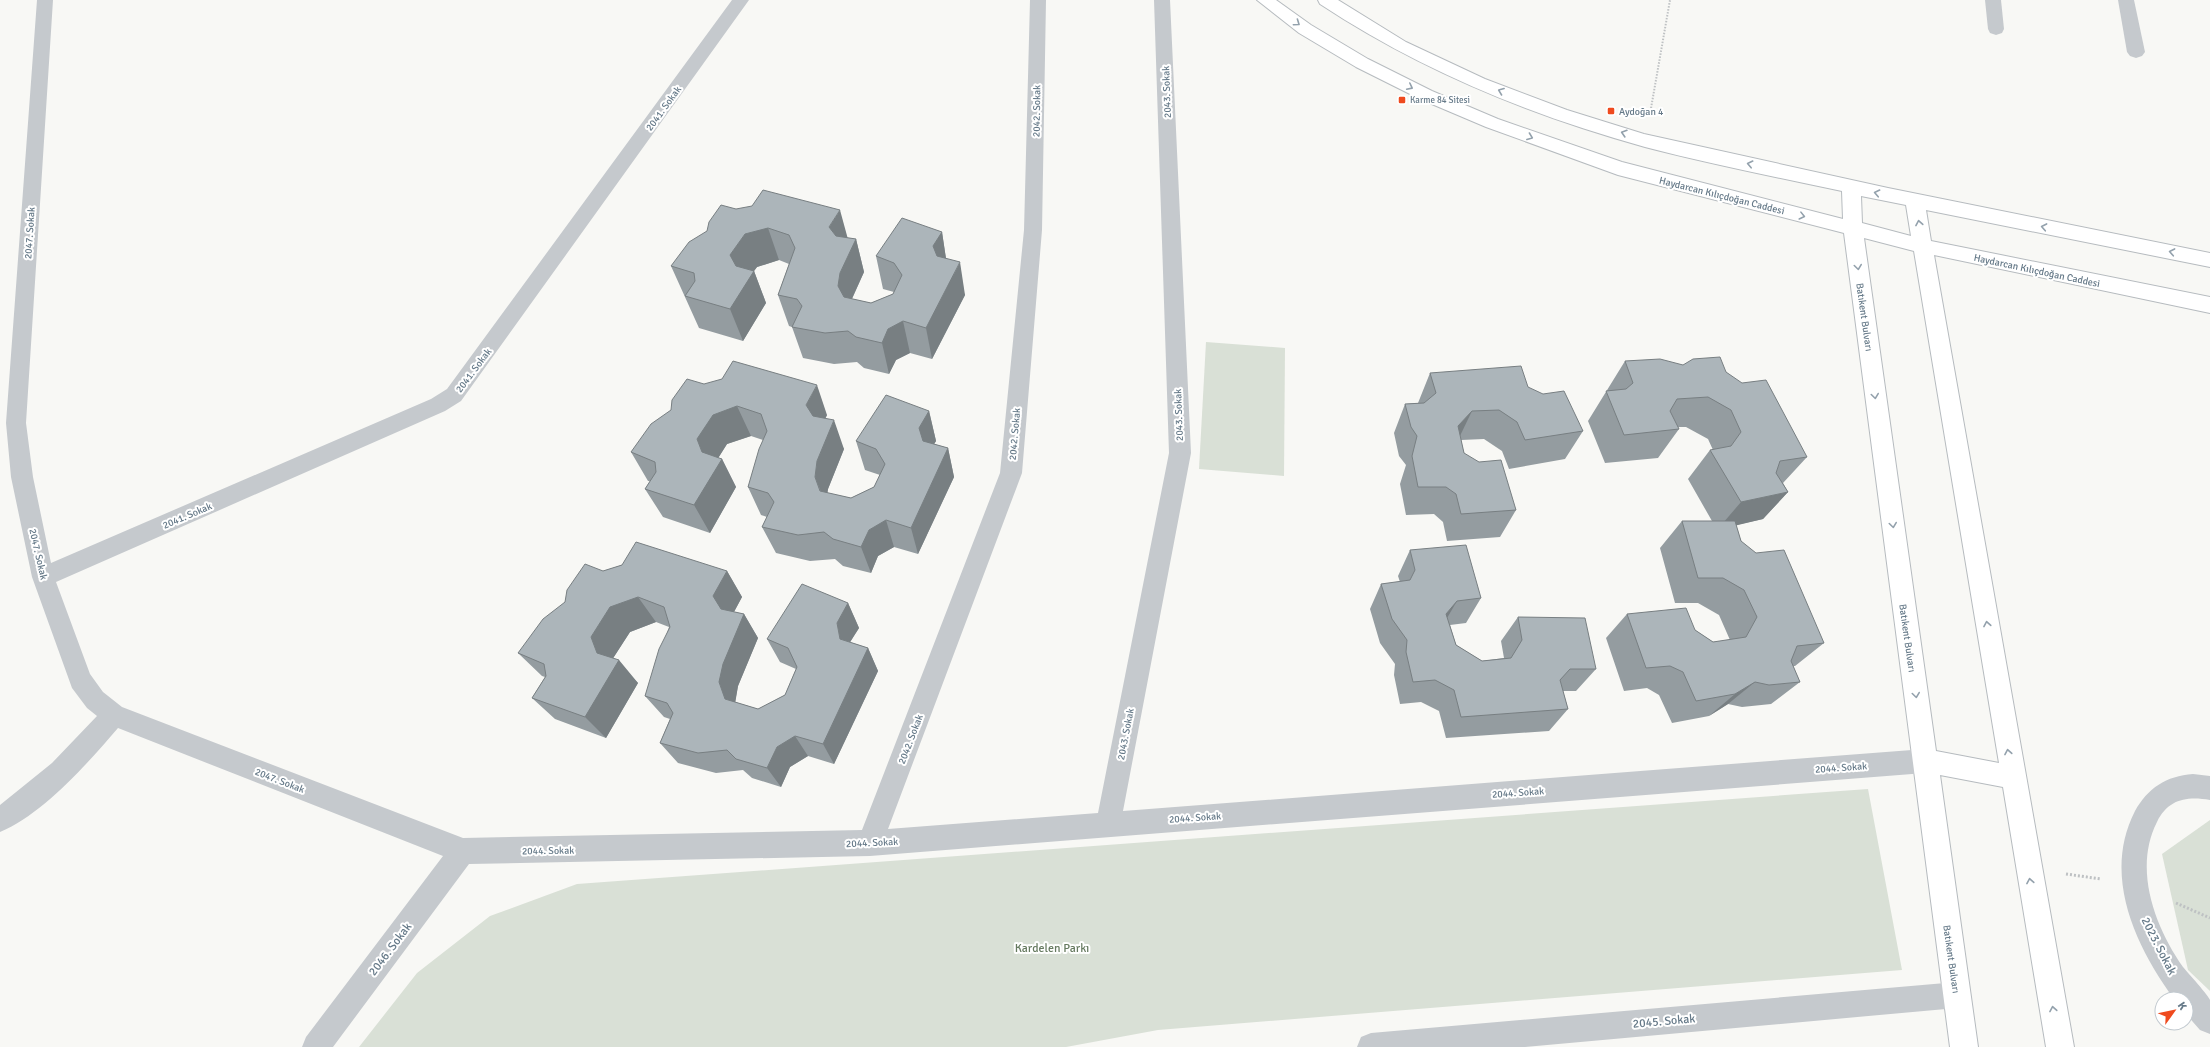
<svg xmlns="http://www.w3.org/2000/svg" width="2210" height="1047" viewBox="0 0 2210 1047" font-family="Signika,sans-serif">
<rect width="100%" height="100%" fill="#f8f8f5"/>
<g fill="#d9e0d6">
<path d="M 1206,342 L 1285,348 L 1284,476 L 1199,469 Z"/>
<path d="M 1868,789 L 1902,970 L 1158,1030 L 1066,1047 L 359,1047 L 417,973 L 490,916 L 577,884 Z"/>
<path d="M 2210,820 L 2210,991 L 2188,970 L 2162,854 Z"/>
</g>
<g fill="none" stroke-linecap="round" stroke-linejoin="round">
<defs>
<path id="major" d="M 1257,0 L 1276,0 L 1311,25 L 1368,59 L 1432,91 L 1498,119 L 1622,162 L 1843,219 L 1842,191 C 1776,177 1710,164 1645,147 C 1529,115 1420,70 1320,4 L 1318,0 L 1338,0 L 1406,42 L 1485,79 L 1567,110 L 1644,134 L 1888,188 L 2210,253 L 2210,267 L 1926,210 L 1931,241 L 2210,297 L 2210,313 L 1934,255 L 2074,1047 L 2046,1047 L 2003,787 L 1940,775 L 1978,1047 L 1950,1047 L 1844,233 L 1618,175 L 1486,127 L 1420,99 L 1356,67 L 1299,33 ZM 1861,196 L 1906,205 L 1911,236 L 1862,223 ZM 1864,238 L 1914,251 L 1999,763 L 1936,751 Z"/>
</defs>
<use href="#major" stroke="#b6bbbf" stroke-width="2"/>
<path stroke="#bec1c3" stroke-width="2" stroke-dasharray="1.5 1.5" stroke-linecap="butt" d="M 1650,114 L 1670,0"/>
<g stroke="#bec1c3" stroke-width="3" stroke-dasharray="2 2" stroke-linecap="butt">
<path d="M 2066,874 L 2101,879"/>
<path d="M 2176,903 L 2210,918"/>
</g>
<g fill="#c5c9cd" fill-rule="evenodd">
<path d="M 37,0 L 53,0 L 26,423 L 33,477 L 51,563 L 431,399 L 447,389 L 732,0 L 749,0 L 461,401 L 445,411 L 56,582 L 90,674 L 103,692 L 122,707 L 463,838 L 862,830 L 1000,473 L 1024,230 L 1030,0 L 1046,0 L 1042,230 L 1022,473 L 888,829 L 1098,813 L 1169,453 L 1154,0 L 1170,0 L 1191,453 L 1123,811 L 1925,749 L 1934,753 L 1937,761 L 1934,769 L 1925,773 L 870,856 L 469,864 L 333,1047 L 302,1047 L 306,1037 L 443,856 L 118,728 C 89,762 42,815 0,832 L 0,805 L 52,763 L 97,716 L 87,708 L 72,688 L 32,577 L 11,477 L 6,423 Z"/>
<path d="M 1985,0 L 2001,0 L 2004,29 L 2002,33 L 1996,35 L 1990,33 L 1988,29 Z"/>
<path d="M 2118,0 L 2134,0 L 2145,52 L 2142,56 L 2136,58 L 2130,56 L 2127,52 Z"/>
<path d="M 2193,774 L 2210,776 L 2210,800 C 2187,796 2168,799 2157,822 C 2133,869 2155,927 2183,967 C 2188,973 2209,996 2210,1000 C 2210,1007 2210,1026 2210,1034 L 2200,1030 L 2186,1014 L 2186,999 L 2174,999 C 2135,946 2102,875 2135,811 C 2148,788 2166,776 2193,774 Z"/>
<path d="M 1957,982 L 1967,985 L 1970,995 L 1967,1005 L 1957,1008 L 1525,1047 L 1357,1047 L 1361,1037 L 1371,1033 Z"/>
</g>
<use href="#major" fill="#fff" fill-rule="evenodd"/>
</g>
<g fill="#949ca0">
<path d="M 736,209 L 847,238 L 856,239 L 864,272 L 852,299 L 871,303 L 893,294 L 894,292 L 883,289 L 876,256 L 942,232 L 946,259 L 965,295 L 932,359 L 910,353 L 896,360 L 889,374 L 864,368 L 857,362 L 834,364 L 803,358 L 792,327 L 789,326 L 778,295 L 789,264 L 779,260 L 757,267 L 754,271 L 766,303 L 743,341 L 699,328 L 671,266 L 707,231 Z"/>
<path d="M 1625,361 L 1683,365 L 1726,372 L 1807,457 L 1783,483 L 1788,492 L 1763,519 L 1736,525 L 1741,541 L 1824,643 L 1795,666 L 1793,666 L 1800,682 L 1771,704 L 1742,707 L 1728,704 L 1709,716 L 1672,723 L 1659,695 L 1647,688 L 1624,691 L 1606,638 L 1627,614 L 1695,630 L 1713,642 L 1730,640 L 1719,615 L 1698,603 L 1675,603 L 1660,548 L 1682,521 L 1712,521 L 1688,479 L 1710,450 L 1713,450 L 1708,439 L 1686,427 L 1678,427 L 1679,429 L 1658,458 L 1605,463 L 1588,421 Z"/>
<path d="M 1430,373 L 1528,387 L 1583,431 L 1565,459 L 1509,469 L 1502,451 L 1484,439 L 1461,440 L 1464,453 L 1516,510 L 1500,537 L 1447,541 L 1443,522 L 1434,514 L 1406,515 L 1400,484 L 1406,465 L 1399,456 L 1394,433 L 1405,404 L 1418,403 Z"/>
<path d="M 704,384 L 827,415 L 825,419 L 844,449 L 828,489 L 827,493 L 851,498 L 874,487 L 880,475 L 865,470 L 856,441 L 929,411 L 936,441 L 934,444 L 948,448 L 954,477 L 918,554 L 894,547 L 878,556 L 871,573 L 843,566 L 835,559 L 810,561 L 776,553 L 762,527 L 767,517 L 761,515 L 748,487 L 763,440 L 751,436 L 727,444 L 718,458 L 722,459 L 736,487 L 710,533 L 663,517 L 645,489 L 650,481 L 648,481 L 631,452 L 671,410 Z"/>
<path d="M 1410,550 L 1481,598 L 1466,623 L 1450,625 L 1456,645 L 1482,661 L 1504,658 L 1501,641 L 1518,617 L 1596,669 L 1576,691 L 1563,691 L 1568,709 L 1549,731 L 1446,738 L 1439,711 L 1421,702 L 1400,704 L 1394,675 L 1395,664 L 1380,643 L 1370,609 L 1381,584 L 1400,582 L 1398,576 Z"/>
<path d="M 622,565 L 727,571 L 742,597 L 734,612 L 744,614 L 758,638 L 738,686 L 735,702 L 758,709 L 785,695 L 796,669 L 780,662 L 767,639 L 848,603 L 859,628 L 850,642 L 868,648 L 878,671 L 834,764 L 808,756 L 790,767 L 781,787 L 752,778 L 743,770 L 716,773 L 678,763 L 660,743 L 670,719 L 664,717 L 645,696 L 669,627 L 656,622 L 630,632 L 613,658 L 638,683 L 606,738 L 555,719 L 532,698 L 545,677 L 542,676 L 518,653 L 565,602 L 603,571 Z"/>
</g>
<g fill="#787f82">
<path d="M 840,210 L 849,243 L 838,260 L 829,227 Z"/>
<path d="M 768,228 L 779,260 L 757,267 L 754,271 L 766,303 L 743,341 L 730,309 L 743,287 L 730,255 L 745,234 Z"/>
<path d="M 942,232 L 947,265 L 939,278 L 933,246 Z"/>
<path d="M 856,239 L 864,272 L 849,305 L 847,318 L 838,286 L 840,273 Z"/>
<path d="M 960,262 L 965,295 L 932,359 L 926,328 Z"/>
<path d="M 903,321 L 910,353 L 896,360 L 889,374 L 882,343 L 888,329 Z"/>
<path d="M 817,385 L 827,415 L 817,435 L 806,405 Z"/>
<path d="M 737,406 L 751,436 L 727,444 L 712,468 L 722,459 L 736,487 L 710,533 L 694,505 L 702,452 L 697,439 L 713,415 Z"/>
<path d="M 929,411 L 936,441 L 926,457 L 919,428 Z"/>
<path d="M 1472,411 L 1458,440 L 1458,426 Z"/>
<path d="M 834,420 L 844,449 L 828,489 L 826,504 L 815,477 L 817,461 Z"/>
<path d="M 948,448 L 954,477 L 918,554 L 911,528 Z"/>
<path d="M 1788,492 L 1763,519 L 1717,530 L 1741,502 Z"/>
<path d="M 886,520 L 894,547 L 878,556 L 871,573 L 861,547 L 869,530 Z"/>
<path d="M 727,571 L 742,597 L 729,621 L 744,614 L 758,638 L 738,686 L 735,704 L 725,699 L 719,682 L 713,596 Z"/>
<path d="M 638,597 L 656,622 L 630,632 L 612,660 L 619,660 L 638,683 L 606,738 L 585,717 L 597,653 L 591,637 L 610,607 Z"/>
<path d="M 1457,601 L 1443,625 L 1446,614 Z"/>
<path d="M 848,603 L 859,628 L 847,647 L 840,639 L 837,623 Z"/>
<path d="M 868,648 L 878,671 L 834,764 L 823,744 Z"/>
<path d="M 1755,682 L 1728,704 L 1709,716 L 1735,694 Z"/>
<path d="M 795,736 L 808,756 L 790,767 L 781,787 L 767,768 L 777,747 Z"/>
</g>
<g fill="#acb5ba" stroke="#787f82">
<path d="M 763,190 L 840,210 L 829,227 L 836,236 L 856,239 L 840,273 L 838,286 L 844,297 L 871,303 L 893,294 L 902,275 L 894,263 L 876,256 L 902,218 L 942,232 L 933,246 L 937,256 L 960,262 L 926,328 L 903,321 L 888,329 L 882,343 L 856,337 L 848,331 L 825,333 L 792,327 L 802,306 L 797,299 L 778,295 L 795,248 L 789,235 L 768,228 L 745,234 L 730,255 L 736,266 L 754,271 L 730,309 L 685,296 L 695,281 L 694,273 L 671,266 L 689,242 L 707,231 L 709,222 L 721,205 L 736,209 L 752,206 Z"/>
<path d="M 1720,357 L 1726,372 L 1742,383 L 1766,380 L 1807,457 L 1780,461 L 1776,473 L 1788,492 L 1741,502 L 1710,450 L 1731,446 L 1741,432 L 1731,410 L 1708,397 L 1677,399 L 1670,411 L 1679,429 L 1624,435 L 1606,391 L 1626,389 L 1633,383 L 1625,361 L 1660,359 L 1683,365 L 1693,359 Z"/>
<path d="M 733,361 L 817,385 L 806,405 L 813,416 L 834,420 L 817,461 L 815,477 L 820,491 L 851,498 L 874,487 L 885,464 L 876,449 L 856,441 L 886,395 L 929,411 L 919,428 L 923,441 L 948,448 L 911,528 L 886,520 L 869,530 L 861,547 L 833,539 L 824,532 L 798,535 L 762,527 L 774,502 L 768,493 L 748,487 L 759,449 L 767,431 L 761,414 L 737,406 L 713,415 L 697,439 L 702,452 L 722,459 L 694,505 L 645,489 L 656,472 L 655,462 L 631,452 L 651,424 L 671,410 L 672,400 L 687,379 L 704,384 L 722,379 Z"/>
<path d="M 1521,366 L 1528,387 L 1543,394 L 1564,391 L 1583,431 L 1525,440 L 1517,422 L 1499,410 L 1472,411 L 1458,426 L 1464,453 L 1479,462 L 1501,460 L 1516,510 L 1461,514 L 1456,494 L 1446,487 L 1418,487 L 1412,456 L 1417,436 L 1411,427 L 1405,404 L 1424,403 L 1436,393 L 1430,373 Z"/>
<path d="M 1682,521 L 1735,521 L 1741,541 L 1756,553 L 1784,550 L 1824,643 L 1797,646 L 1791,661 L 1800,682 L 1769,685 L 1755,682 L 1735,694 L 1696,701 L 1683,672 L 1670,666 L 1646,668 L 1627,614 L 1686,608 L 1695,630 L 1713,642 L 1746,637 L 1757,617 L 1744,590 L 1723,578 L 1698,578 Z"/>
<path d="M 636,542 L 727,571 L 713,596 L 721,609 L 744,614 L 723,664 L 719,682 L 725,699 L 758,709 L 785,695 L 797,667 L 788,648 L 767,639 L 802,584 L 848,603 L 837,623 L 840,639 L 868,648 L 823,744 L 795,736 L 777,747 L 767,768 L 736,759 L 727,750 L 698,753 L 660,743 L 673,713 L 667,703 L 645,696 L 659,649 L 670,627 L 664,607 L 638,597 L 610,607 L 591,637 L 597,653 L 619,660 L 585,717 L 532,698 L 546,676 L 544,664 L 518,653 L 543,619 L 565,602 L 567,590 L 585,564 L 603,571 L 622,565 Z"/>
<path d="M 1466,545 L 1481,598 L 1457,601 L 1446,614 L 1456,645 L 1482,661 L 1511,658 L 1522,640 L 1518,617 L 1585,618 L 1596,669 L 1570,669 L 1560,680 L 1568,709 L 1461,717 L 1454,690 L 1435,680 L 1413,682 L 1406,652 L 1407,640 L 1392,619 L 1381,584 L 1410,580 L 1415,570 L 1410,550 Z"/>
</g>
<defs><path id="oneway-chevron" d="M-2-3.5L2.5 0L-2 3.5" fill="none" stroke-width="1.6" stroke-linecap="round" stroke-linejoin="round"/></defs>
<g stroke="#93a1ac">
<use href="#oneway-chevron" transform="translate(1297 23) rotate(35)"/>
<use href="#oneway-chevron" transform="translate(1410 87) rotate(27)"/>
<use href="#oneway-chevron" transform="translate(1501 91) rotate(-159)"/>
<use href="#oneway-chevron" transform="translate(1624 133) rotate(-163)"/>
<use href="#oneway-chevron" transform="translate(1530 137) rotate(21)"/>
<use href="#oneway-chevron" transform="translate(1750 164) rotate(-167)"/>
<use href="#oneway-chevron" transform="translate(1877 193) rotate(-168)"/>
<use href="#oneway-chevron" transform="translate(1802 216) rotate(14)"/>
<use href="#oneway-chevron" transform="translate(1919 223) rotate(-100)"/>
<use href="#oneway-chevron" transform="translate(2044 227) rotate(-169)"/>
<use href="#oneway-chevron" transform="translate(2172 252) rotate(-169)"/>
<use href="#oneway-chevron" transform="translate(1858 267) rotate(82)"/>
<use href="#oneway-chevron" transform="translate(1875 396) rotate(82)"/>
<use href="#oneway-chevron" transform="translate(1893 525) rotate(82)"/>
<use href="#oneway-chevron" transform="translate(1987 624) rotate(-100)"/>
<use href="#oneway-chevron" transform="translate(1916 695) rotate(82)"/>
<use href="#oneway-chevron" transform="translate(2008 752) rotate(-100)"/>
<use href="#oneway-chevron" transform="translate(2030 881) rotate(-100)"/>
<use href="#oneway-chevron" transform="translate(2053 1009) rotate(-100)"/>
</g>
<g fill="#ef4a1e" stroke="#fff" stroke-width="1.5">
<rect x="1398" y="96" width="8" height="8" rx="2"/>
<rect x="1607" y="107" width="8" height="8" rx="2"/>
</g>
<g text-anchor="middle" stroke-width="4" stroke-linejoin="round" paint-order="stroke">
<g font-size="9" fill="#657988" stroke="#fff" text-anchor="start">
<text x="1410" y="103">Karme 84 Sitesi</text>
</g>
<g font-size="10" fill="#657988" stroke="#fff">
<text transform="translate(1166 92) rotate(-92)" y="4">2043. Sokak</text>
<text transform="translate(663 108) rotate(-54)" y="4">2041. Sokak</text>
<text transform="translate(1036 111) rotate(-89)" y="4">2042. Sokak</text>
<text transform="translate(1722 195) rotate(14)" y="4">Haydarcan Kılıçdoğan Caddesi</text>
<text transform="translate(29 233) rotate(-86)" y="4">2047. Sokak</text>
<text transform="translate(2037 270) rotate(12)" y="4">Haydarcan Kılıçdoğan Caddesi</text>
<text transform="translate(1865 317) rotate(82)" y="4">Batıkent Bulvarı</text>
<text transform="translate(473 370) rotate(-53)" y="4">2041. Sokak</text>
<text transform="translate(1178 415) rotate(-92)" y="4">2043. Sokak</text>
<text transform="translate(1014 434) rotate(-85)" y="4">2042. Sokak</text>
<text transform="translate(187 515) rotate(-23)" y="4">2041. Sokak</text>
<text transform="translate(39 554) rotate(77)" y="4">2047. Sokak</text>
<text transform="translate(1908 638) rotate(82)" y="4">Batıkent Bulvarı</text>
<text transform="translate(1125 734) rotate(-79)" y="4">2043. Sokak</text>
<text transform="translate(910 739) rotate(-69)" y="4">2042. Sokak</text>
<text transform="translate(1841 767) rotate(-4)" y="4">2044. Sokak</text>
<text transform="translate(280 780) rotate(21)" y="4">2047. Sokak</text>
<text transform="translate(1518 792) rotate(-4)" y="4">2044. Sokak</text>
<text transform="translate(1195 817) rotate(-4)" y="4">2044. Sokak</text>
<text transform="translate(872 842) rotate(-3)" y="4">2044. Sokak</text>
<text transform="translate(548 850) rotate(-1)" y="4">2044. Sokak</text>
<text transform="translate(1952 959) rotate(82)" y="4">Batıkent Bulvarı</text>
</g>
<g font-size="10" fill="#657988" stroke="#fff" text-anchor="start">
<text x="1619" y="115">Aydoğan 4</text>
</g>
<g font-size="12" fill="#657988" stroke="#fff">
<text transform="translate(2159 946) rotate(63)" y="4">2023. Sokak</text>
<text transform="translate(390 949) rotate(-53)" y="4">2046. Sokak</text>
<text transform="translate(1664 1021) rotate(-5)" y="4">2045. Sokak</text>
</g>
<g font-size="12" fill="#667a60" stroke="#fff">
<text x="1052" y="952">Kardelen Parkı</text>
</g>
</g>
<g transform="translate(2174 1011) rotate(57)"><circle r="19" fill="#ffffff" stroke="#c1c9cf"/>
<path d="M0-3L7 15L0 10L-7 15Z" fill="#ef4a1e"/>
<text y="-6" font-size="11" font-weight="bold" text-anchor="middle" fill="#657988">K</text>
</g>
</svg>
